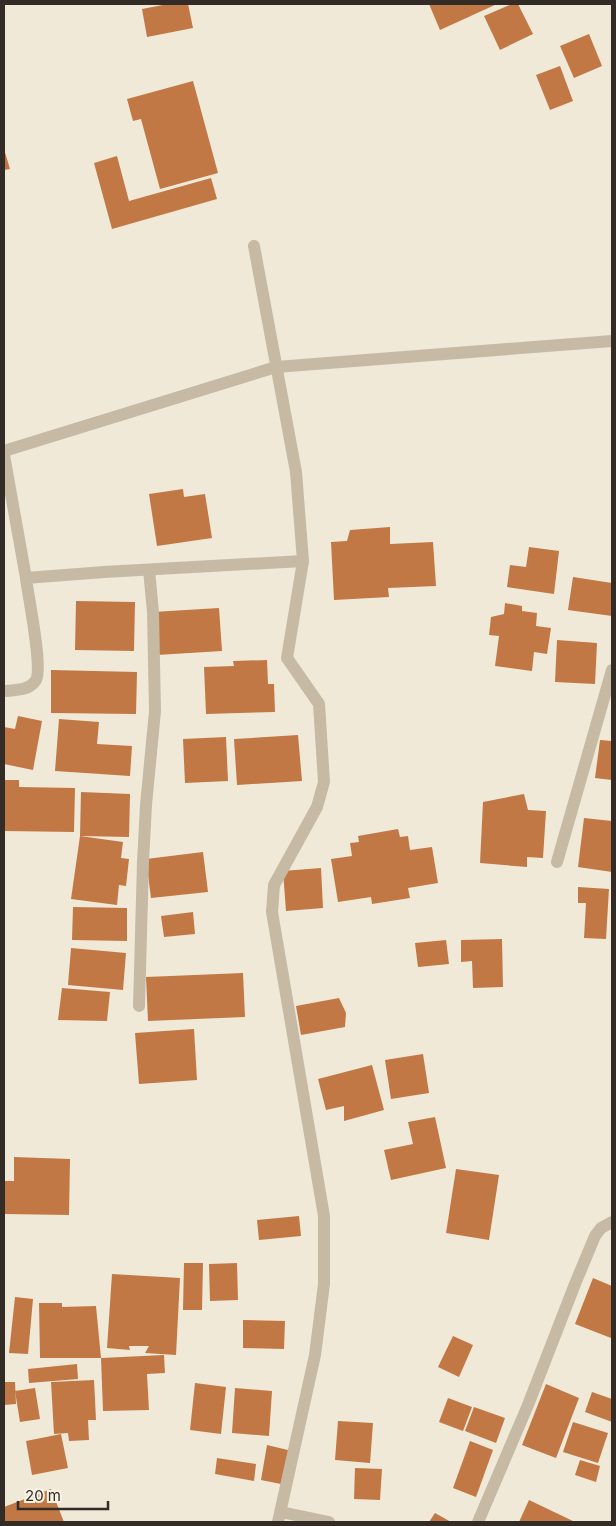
<svg xmlns="http://www.w3.org/2000/svg" width="616" height="1526" viewBox="0 0 616 1526" font-family="Inter,sans-serif">
<rect width="100%" height="100%" fill="#f0e9d8"/>
<g fill="#c17845">
<path d="M 168,4 L 188,4 L 193,28 L 147,37 L 142,9 Z"/>
<path d="M 429,4 L 497,4 L 440,30 Z"/>
<path d="M 512,4 L 518,4 L 533,34 L 500,50 L 484,16 Z"/>
<path d="M 589,34 L 602,66 L 574,78 L 560,46 Z"/>
<path d="M 560,66 L 573,101 L 550,110 L 536,75 Z"/>
<path d="M 193,81 L 218,173 L 160,189 L 141,119 L 133,121 L 127,99 Z"/>
<path d="M 4,149 L 10,169 L 4,170 Z"/>
<path d="M 117,156 L 129,201 L 211,178 L 217,199 L 112,229 L 94,163 Z"/>
<path d="M 183,489 L 184,497 L 205,494 L 212,538 L 157,546 L 149,494 Z"/>
<path d="M 390,527 L 390,544 L 433,542 L 436,586 L 388,588 L 389,597 L 334,600 L 331,542 L 347,541 L 350,530 Z"/>
<path d="M 529,547 L 559,551 L 554,594 L 507,587 L 510,565 L 526,567 Z"/>
<path d="M 573,577 L 612,583 L 612,616 L 568,610 Z"/>
<path d="M 76,601 L 135,602 L 134,651 L 75,650 Z"/>
<path d="M 505,603 L 522,606 L 522,611 L 537,613 L 536,626 L 551,628 L 547,654 L 534,652 L 532,671 L 495,666 L 499,636 L 489,635 L 491,617 L 504,614 Z"/>
<path d="M 219,608 L 222,651 L 157,655 L 153,612 Z"/>
<path d="M 557,640 L 597,643 L 595,684 L 555,682 Z"/>
<path d="M 267,660 L 268,684 L 274,684 L 275,712 L 206,714 L 204,667 L 234,666 L 233,661 Z"/>
<path d="M 51,670 L 137,672 L 136,714 L 51,713 Z"/>
<path d="M 18,716 L 42,721 L 33,770 L 4,764 L 4,727 L 15,729 Z"/>
<path d="M 59,719 L 99,722 L 97,744 L 132,746 L 130,776 L 55,771 Z"/>
<path d="M 298,735 L 302,781 L 237,785 L 234,739 Z"/>
<path d="M 226,737 L 228,781 L 185,783 L 183,739 Z"/>
<path d="M 600,740 L 612,741 L 612,780 L 595,778 Z"/>
<path d="M 4,780 L 19,780 L 19,787 L 75,788 L 74,832 L 4,831 Z"/>
<path d="M 81,792 L 130,794 L 129,837 L 80,836 Z"/>
<path d="M 524,794 L 528,810 L 546,811 L 543,858 L 527,857 L 527,867 L 480,863 L 483,802 Z"/>
<path d="M 584,818 L 612,821 L 612,872 L 578,867 Z"/>
<path d="M 398,829 L 400,837 L 408,836 L 410,850 L 432,847 L 438,883 L 408,888 L 410,898 L 372,904 L 371,897 L 338,902 L 331,859 L 352,856 L 350,843 L 359,842 L 358,836 Z"/>
<path d="M 80,836 L 123,842 L 121,858 L 129,859 L 126,886 L 119,885 L 117,905 L 71,899 Z"/>
<path d="M 203,852 L 208,892 L 151,898 L 146,859 Z"/>
<path d="M 321,868 L 323,908 L 286,911 L 283,871 Z"/>
<path d="M 578,887 L 609,889 L 606,939 L 584,938 L 586,903 L 578,903 Z"/>
<path d="M 73,907 L 127,908 L 127,941 L 72,940 Z"/>
<path d="M 193,912 L 195,934 L 164,937 L 161,916 Z"/>
<path d="M 502,939 L 503,987 L 473,988 L 472,961 L 461,962 L 461,940 Z"/>
<path d="M 446,940 L 449,964 L 418,967 L 415,943 Z"/>
<path d="M 71,948 L 126,953 L 123,990 L 68,985 Z"/>
<path d="M 243,973 L 245,1017 L 148,1021 L 146,977 Z"/>
<path d="M 62,988 L 110,992 L 107,1021 L 58,1020 Z"/>
<path d="M 339,998 L 346,1013 L 345,1027 L 301,1035 L 296,1006 Z"/>
<path d="M 194,1029 L 197,1080 L 139,1084 L 135,1033 Z"/>
<path d="M 423,1054 L 429,1093 L 391,1099 L 385,1060 Z"/>
<path d="M 372,1065 L 384,1110 L 344,1121 L 344,1106 L 326,1110 L 318,1079 Z"/>
<path d="M 435,1117 L 446,1168 L 391,1180 L 384,1150 L 413,1144 L 408,1122 Z"/>
<path d="M 14,1157 L 70,1159 L 69,1215 L 4,1214 L 4,1181 L 14,1181 Z"/>
<path d="M 456,1169 L 499,1175 L 489,1240 L 446,1233 Z"/>
<path d="M 299,1216 L 301,1236 L 259,1240 L 257,1220 Z"/>
<path d="M 184,1263 L 203,1263 L 202,1310 L 183,1310 Z"/>
<path d="M 237,1263 L 238,1300 L 210,1301 L 209,1264 Z"/>
<path d="M 112,1274 L 180,1278 L 176,1355 L 145,1353 L 149,1346 L 129,1346 L 130,1350 L 107,1348 Z"/>
<path d="M 593,1278 L 612,1286 L 611,1338 L 575,1324 Z"/>
<path d="M 15,1297 L 33,1299 L 28,1354 L 9,1353 Z"/>
<path d="M 39,1303 L 62,1303 L 62,1307 L 96,1306 L 101,1358 L 40,1358 Z"/>
<path d="M 243,1320 L 285,1321 L 284,1349 L 243,1348 Z"/>
<path d="M 453,1336 L 473,1345 L 459,1377 L 438,1367 Z"/>
<path d="M 164,1355 L 165,1373 L 147,1374 L 149,1410 L 103,1411 L 101,1358 Z"/>
<path d="M 77,1364 L 78,1379 L 29,1383 L 28,1369 Z"/>
<path d="M 94,1380 L 96,1420 L 88,1420 L 89,1440 L 69,1441 L 68,1433 L 54,1434 L 51,1382 Z"/>
<path d="M 4,1382 L 15,1382 L 16,1404 L 4,1405 Z"/>
<path d="M 195,1383 L 226,1387 L 221,1434 L 190,1430 Z"/>
<path d="M 546,1384 L 579,1398 L 556,1458 L 522,1445 Z"/>
<path d="M 35,1388 L 40,1419 L 20,1422 L 15,1391 Z"/>
<path d="M 235,1388 L 272,1391 L 269,1436 L 232,1433 Z"/>
<path d="M 592,1392 L 612,1399 L 612,1422 L 585,1412 Z"/>
<path d="M 448,1398 L 472,1407 L 463,1431 L 439,1422 Z"/>
<path d="M 474,1407 L 505,1418 L 496,1443 L 465,1431 Z"/>
<path d="M 338,1421 L 373,1423 L 370,1463 L 335,1460 Z"/>
<path d="M 573,1422 L 608,1433 L 598,1463 L 563,1452 Z"/>
<path d="M 61,1434 L 68,1468 L 32,1475 L 26,1441 Z"/>
<path d="M 470,1441 L 493,1450 L 476,1497 L 453,1488 Z"/>
<path d="M 267,1445 L 292,1451 L 286,1485 L 261,1480 Z"/>
<path d="M 217,1458 L 256,1464 L 254,1481 L 215,1474 Z"/>
<path d="M 580,1460 L 600,1466 L 596,1482 L 575,1475 Z"/>
<path d="M 355,1468 L 382,1469 L 380,1500 L 354,1499 Z"/>
<path d="M 51,1489 L 64,1522 L 4,1522 L 4,1507 Z"/>
<path d="M 529,1500 L 575,1522 L 519,1522 Z"/>
<path d="M 435,1513 L 451,1522 L 429,1522 Z"/>
</g>
<g fill="none" stroke-linecap="round" stroke-linejoin="round">
<g stroke="#c7baa5" stroke-width="12">
<path d="M 254,246 L 296,472 L 303,561 L 287,658 L 319,704 L 324,782 L 317,807 L 274,885 L 272,912 L 324,1216 L 324,1284 L 315,1355 L 278,1522"/>
<path d="M 4,451 L 276,367 L 612,341"/>
<path d="M 4,455 L 26,578"/>
<path d="M 4,691 C 15,690 29,691 36,680 C 43,667 28,596 26,578 L 104,572 L 303,561"/>
<path d="M 557,862 L 612,670"/>
<path d="M 139,1006 L 143,862 L 146,805 L 155,711 L 153,612 L 149,570"/>
<path d="M 281,1512 L 329,1522"/>
<path d="M 478,1522 L 528,1405 L 575,1284 L 595,1236 L 601,1228 L 612,1222"/>
</g>
</g>
<rect width="616" height="1526" fill="none" stroke="#332c26" stroke-width="10"/>
<path d="M18 1501v8h90v-8" fill="none" stroke="#332c26" stroke-width="2.5"/>
<text x="25" y="1501" font-size="15" fill="#332c26" stroke="#f8f2e4" stroke-width="4" paint-order="stroke">20 m</text>
</svg>
